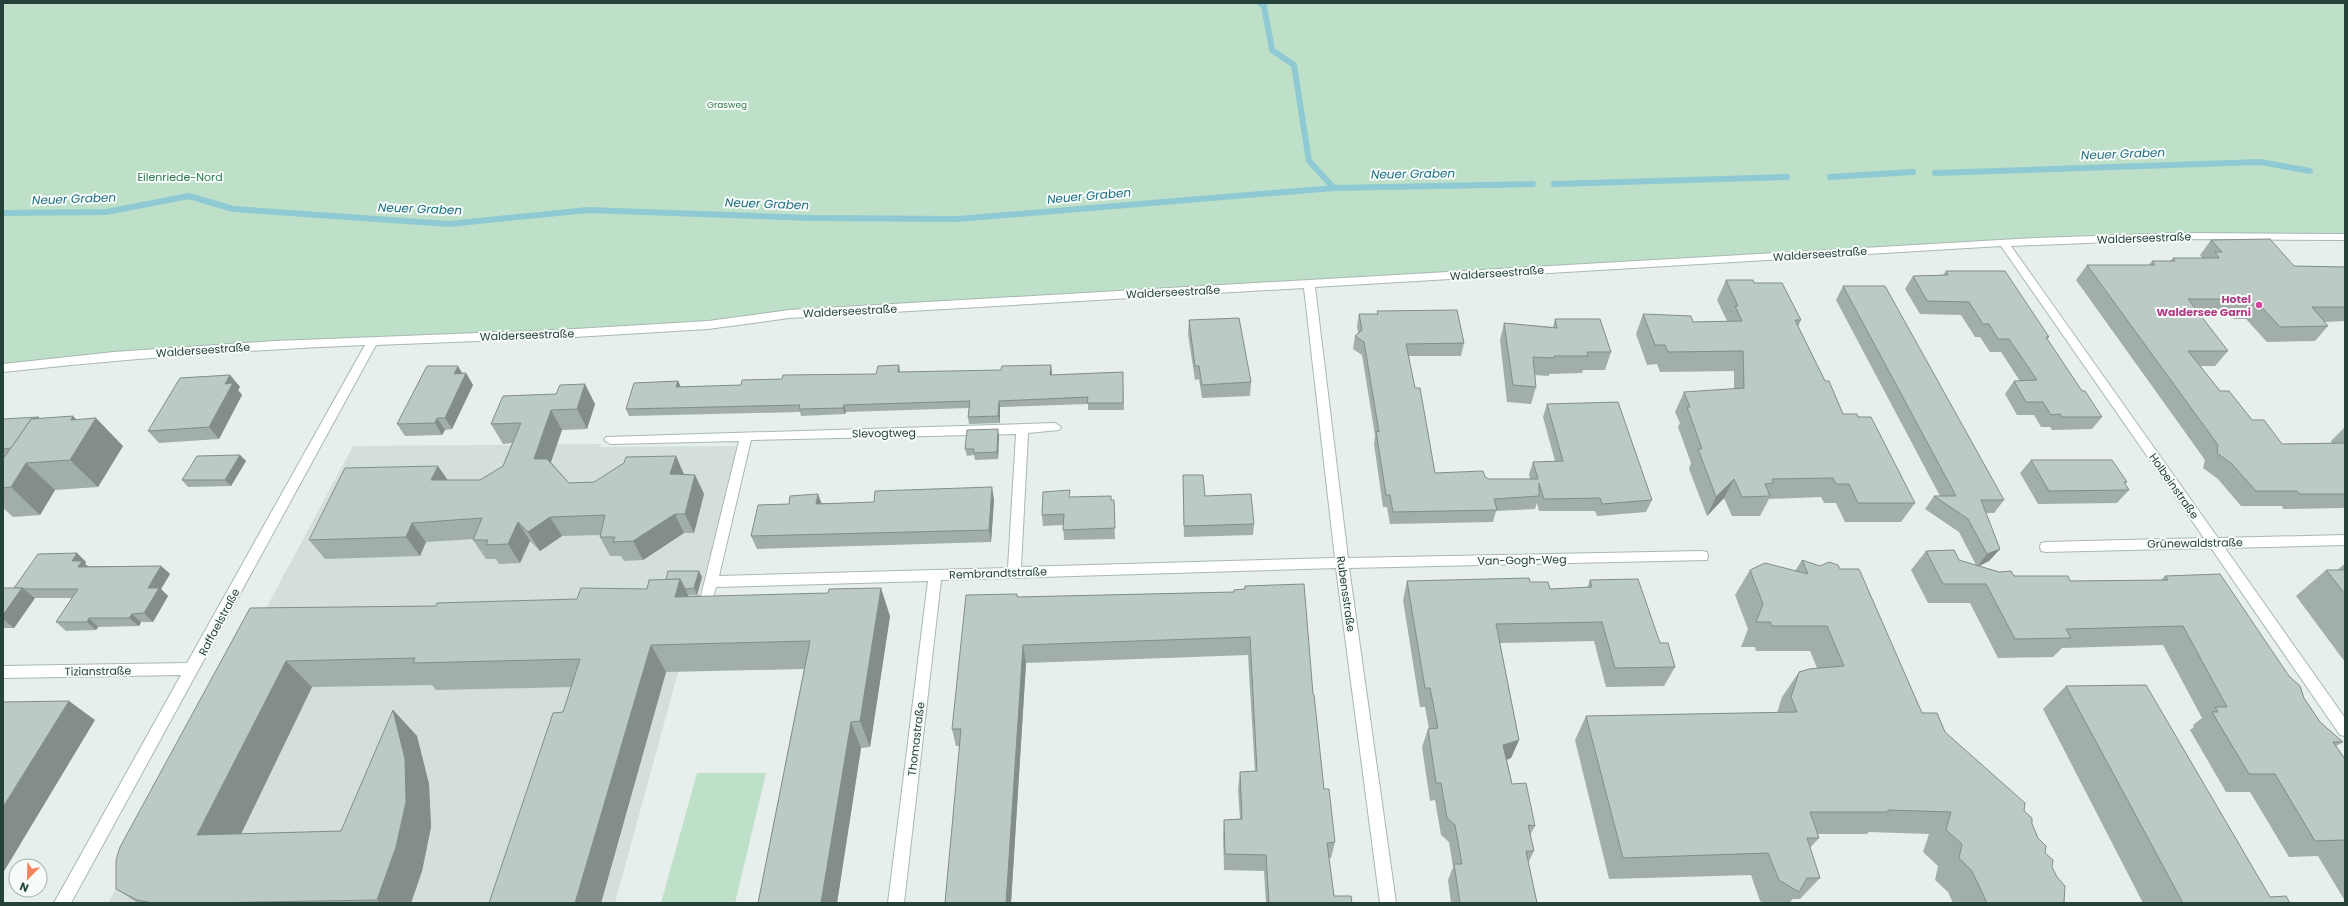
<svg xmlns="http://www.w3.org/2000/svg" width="2348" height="906" viewBox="0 0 2348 906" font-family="Poppins,sans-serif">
<rect width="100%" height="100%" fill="#e6efeb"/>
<path fill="#d4dfda" d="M 601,444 L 600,447 L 740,446 L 615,903 L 108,903 L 353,446 Z"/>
<g fill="#bfe0c8">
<path d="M 3,3 L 2345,3 L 2345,237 L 2183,236 L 2004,243 L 789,314 L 708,325 L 416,339 L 3,368 Z"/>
<path d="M 697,773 L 766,773 L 735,903 L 661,903 Z"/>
</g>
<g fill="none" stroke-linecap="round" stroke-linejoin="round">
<g stroke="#8ec9d4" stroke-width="6">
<path d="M 1260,3 L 1264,6 L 1272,50 L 1294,65 L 1309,161 L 1334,188"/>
<path d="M 1935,173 L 2260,162 L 2310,171"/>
<path d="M 1830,177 L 1913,172"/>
<path d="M 1554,184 L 1787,177"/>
<path d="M 3,213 L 106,212 L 189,196 L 233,209 L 449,224 L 588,210 L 813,218 L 958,219 L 1334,188 L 1533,184"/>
</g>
<defs>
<path id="minor" d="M 2183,233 L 2345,234 L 2345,240 L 2183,239 L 2011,246 L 2218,538 L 2345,535 L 2345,545 L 2225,548 L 2345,718 L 2345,736 L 2340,735 L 2211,548 L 2046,552 L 2041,551 L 2040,547 L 2041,543 L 2046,542 L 2204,538 L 2001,246 L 1315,287 L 1348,558 L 1702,551 L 1707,552 L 1708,556 L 1707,560 L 1349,568 L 1396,903 L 1380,903 L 1336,568 L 941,580 L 904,903 L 888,903 L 928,581 L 716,587 L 711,605 L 706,606 L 690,605 L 688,601 L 690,597 L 701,596 L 739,441 L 610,444 L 604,440 L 606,437 L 1055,423 L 1061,427 L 1059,430 L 1028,433 L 1021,567 L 1335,558 L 1304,288 L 789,318 L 708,329 L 558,338 L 376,345 L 71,903 L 54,903 L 181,675 L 3,678 L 3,666 L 187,663 L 365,345 C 244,350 123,359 3,372 L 3,364 L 114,352 L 276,341 L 558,330 L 708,321 L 789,310 L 2036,238 ZM 1016,434 L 1008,568 L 719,576 L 751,440 Z"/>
</defs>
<use href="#minor" stroke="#a8b8b2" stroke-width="2"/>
<use href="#minor" fill="#fff" fill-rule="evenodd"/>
</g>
<g fill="#a1aea9">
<path d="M 2211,240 L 2294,266 L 2345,267 L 2345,321 L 2325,322 L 2328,326 L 2315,341 L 2267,342 L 2246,319 L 2234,319 L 2230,314 L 2199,314 L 2228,351 L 2215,366 L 2200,366 L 2220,391 L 2252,420 L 2282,444 L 2332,443 L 2331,441 L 2345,427 L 2345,507 L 2343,508 L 2283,509 L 2282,506 L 2241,506 L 2218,479 L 2203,468 L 2205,460 L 2076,280 L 2087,265 L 2149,265 L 2152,261 L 2170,261 L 2173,258 L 2202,258 L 2200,255 Z"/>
<path d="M 1946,271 L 2049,337 L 2047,340 L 2082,391 L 2102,417 L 2092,429 L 2052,430 L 2050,427 L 2041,427 L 2034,415 L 2017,415 L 2005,394 L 2014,381 L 2020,381 L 2001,352 L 1990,352 L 1980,337 L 1975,337 L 1961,315 L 1920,314 L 1905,289 L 1913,276 L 1943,275 Z"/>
<path d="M 1726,280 L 1754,283 L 1801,320 L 1798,327 L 1825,381 L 1843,414 L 1858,417 L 1915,503 L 1901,522 L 1845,522 L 1836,503 L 1824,503 L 1821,497 L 1769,499 L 1760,516 L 1732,516 L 1724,498 L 1707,516 L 1689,469 L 1691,463 L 1678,427 L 1680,423 L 1675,412 L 1684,392 L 1734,389 L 1734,371 L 1660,372 L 1657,364 L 1647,365 L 1636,334 L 1643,314 L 1693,322 L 1727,321 L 1717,300 Z"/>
<path d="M 1843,286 L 2004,500 L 1994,513 L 1986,513 L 2000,549 L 1989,561 L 1979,566 L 2014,576 L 2070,581 L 2161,580 L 2165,576 L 2304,698 L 2320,722 L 2343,742 L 2336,746 L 2345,759 L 2345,901 L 2318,856 L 2289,857 L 2250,792 L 2226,792 L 2190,730 L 2194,727 L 2193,725 L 2202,718 L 2163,645 L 2062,648 L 2053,657 L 1998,658 L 1970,603 L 1928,603 L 1911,570 L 1926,551 L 1976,565 L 1959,532 L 1925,509 L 1934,496 L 1940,496 L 1836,300 Z"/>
<path d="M 1377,311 L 1464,343 L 1461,356 L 1408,356 L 1415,388 L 1435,473 L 1485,477 L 1489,479 L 1530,479 L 1529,474 L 1533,462 L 1555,461 L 1543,417 L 1547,404 L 1652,500 L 1646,512 L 1597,516 L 1595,511 L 1539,511 L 1537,503 L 1535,509 L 1496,511 L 1493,522 L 1390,524 L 1387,507 L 1383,507 L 1374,444 L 1375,435 L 1362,355 L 1353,349 L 1355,336 L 1358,333 L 1357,326 L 1359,314 L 1377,314 Z"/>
<path d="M 1555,319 L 1611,352 L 1605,370 L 1583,370 L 1582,373 L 1549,374 L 1549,376 L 1535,375 L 1536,387 L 1531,404 L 1507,402 L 1500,340 L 1504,323 L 1553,327 Z"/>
<path d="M 1189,320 L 1251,382 L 1250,396 L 1202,398 L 1199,379 L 1195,380 L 1188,334 Z"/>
<path d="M 900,372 L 1052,372 L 1052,375 L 1123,372 L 1124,410 L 1088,410 L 1088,404 L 1000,407 L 1000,423 L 969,424 L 968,417 L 969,408 L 846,412 L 845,414 L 801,416 L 800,412 L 629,416 L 626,409 L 678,381 L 681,387 L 741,385 Z"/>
<path d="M 463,373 L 466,373 L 473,385 L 452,429 L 445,430 L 442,435 L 405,436 L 397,424 Z"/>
<path d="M 230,375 L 240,387 L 238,390 L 242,395 L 219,439 L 159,443 L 148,431 Z"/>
<path d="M 503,396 L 595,404 L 587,429 L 562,430 L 551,462 L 569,483 L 594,482 L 676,456 L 684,474 L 695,475 L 704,494 L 694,533 L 684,533 L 643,560 L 624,561 L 621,556 L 610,556 L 600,537 L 600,535 L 562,536 L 540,551 L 530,541 L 520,563 L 499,564 L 496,559 L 486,559 L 473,540 L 474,539 L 426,542 L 420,556 L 325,559 L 309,540 L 447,480 L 480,480 L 503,466 L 512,443 L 503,444 L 491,424 Z"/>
<path d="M 41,418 L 76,419 L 123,446 L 98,487 L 55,490 L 40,515 L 13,517 L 3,508 L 3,419 Z"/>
<path d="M 999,436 L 998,459 L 975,460 L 974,455 L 967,456 L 965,449 Z"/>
<path d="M 240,455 L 246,461 L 231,486 L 188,487 L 182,480 Z"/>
<path d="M 2031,460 L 2127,482 L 2125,484 L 2129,490 L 2117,503 L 2038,504 L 2020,473 Z"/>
<path d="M 1183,487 L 1205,496 L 1254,524 L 1253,535 L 1184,537 Z"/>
<path d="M 1070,497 L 1111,500 L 1114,511 L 1115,539 L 1064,540 L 1063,525 L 1043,526 L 1042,515 Z"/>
<path d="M 994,500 L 991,542 L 757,549 L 751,536 L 789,504 Z"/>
<path d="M 77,553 L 86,562 L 85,564 L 88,566 L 161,566 L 170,574 L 161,589 L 168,596 L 153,622 L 141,622 L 139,626 L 98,627 L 96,630 L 66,631 L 56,622 L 72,598 L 35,598 L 14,628 L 3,628 L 3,588 L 14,588 Z"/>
<path d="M 1802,560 L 1922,713 L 1945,732 L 2024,811 L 2032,824 L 2045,853 L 2052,867 L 2065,903 L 1953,903 L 1948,892 L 1935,880 L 1938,866 L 1923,852 L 1929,834 L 1869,832 L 1867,834 L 1818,834 L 1819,838 L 1810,848 L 1820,878 L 1800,899 L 1793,899 L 1789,903 L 1764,903 L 1760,901 L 1751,875 L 1609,879 L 1575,740 L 1586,716 L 1777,713 L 1782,697 L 1799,672 L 1817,668 L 1810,651 L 1756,651 L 1755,647 L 1741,647 L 1748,629 L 1735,595 L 1750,570 L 1795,571 Z"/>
<path d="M 2343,565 L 2345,565 L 2345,662 L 2296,596 L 2326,570 L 2338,570 Z"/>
<path d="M 702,577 L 697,595 L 688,595 L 689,597 L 890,616 L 870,747 L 861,748 L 837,903 L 758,903 L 804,669 L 666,672 L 601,903 L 489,903 L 563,712 L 571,687 L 436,690 L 432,685 L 312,687 L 241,834 L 341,831 L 393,710 L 417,736 L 429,784 L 431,827 L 422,871 L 411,903 L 138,903 L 116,889 L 250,608 L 436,606 L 577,599 L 647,589 L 666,580 Z"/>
<path d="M 1590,580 L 1660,643 L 1675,667 L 1664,686 L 1606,687 L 1594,641 L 1500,643 L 1519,740 L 1511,758 L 1507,760 L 1512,784 L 1535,826 L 1530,835 L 1534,851 L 1528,863 L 1537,903 L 1451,903 L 1448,880 L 1453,867 L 1449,842 L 1441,835 L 1435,800 L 1430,801 L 1422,747 L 1428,729 L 1429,729 L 1425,707 L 1420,707 L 1403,600 L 1407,581 L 1530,582 L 1550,589 L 1587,588 Z"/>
<path d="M 1245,586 L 1313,694 L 1324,789 L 1335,842 L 1331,858 L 1329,858 L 1334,896 L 1352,903 L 1266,903 L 1264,871 L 1224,870 L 1223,836 L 1224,820 L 1240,819 L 1238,789 L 1240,772 L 1255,772 L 1248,655 L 1026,663 L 1011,903 L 945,903 L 960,746 L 956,746 L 952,729 L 1017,597 L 1234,592 L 1244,589 Z"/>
<path d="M 2066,686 L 2270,897 L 2290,903 L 2143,903 L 2043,709 Z"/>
</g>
<g fill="#838d89">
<path d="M 899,365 L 900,372 L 898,372 Z"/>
<path d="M 1051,365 L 1052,372 L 1051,381 L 1050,375 Z"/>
<path d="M 458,366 L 464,376 L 466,373 L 473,385 L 452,429 L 445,418 L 454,374 Z"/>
<path d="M 230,375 L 240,387 L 238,390 L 242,395 L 219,439 L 209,427 L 225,384 Z"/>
<path d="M 678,381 L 681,388 L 676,387 Z"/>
<path d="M 585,384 L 595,404 L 587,429 L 577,409 Z"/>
<path d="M 999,401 L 1000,407 L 1000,423 L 998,416 Z"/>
<path d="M 844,405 L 846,412 L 845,414 L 843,408 Z"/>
<path d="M 551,410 L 562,430 L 545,479 L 534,459 Z"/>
<path d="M 73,416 L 88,431 L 96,418 L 123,446 L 98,487 L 70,460 L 71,420 Z"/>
<path d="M 437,418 L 445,430 L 442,435 L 435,423 Z"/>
<path d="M 998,429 L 999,436 L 998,459 L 997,452 Z"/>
<path d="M 240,455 L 246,461 L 231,486 L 225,480 Z"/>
<path d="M 676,456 L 684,475 L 670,474 Z"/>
<path d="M 26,463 L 55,490 L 40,515 L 11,487 Z"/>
<path d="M 438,466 L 451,485 L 431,480 Z"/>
<path d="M 695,475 L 704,494 L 694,533 L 685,514 Z"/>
<path d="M 1734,479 L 1724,498 L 1707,516 L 1716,497 Z"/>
<path d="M 992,487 L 994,500 L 991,542 L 989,530 Z"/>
<path d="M 818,494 L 823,507 L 816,504 Z"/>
<path d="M 675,514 L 684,533 L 643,560 L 633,541 Z"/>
<path d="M 550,517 L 562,536 L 540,551 L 528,532 Z"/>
<path d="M 518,522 L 530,541 L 520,563 L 508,544 Z"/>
<path d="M 412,523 L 426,542 L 420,556 L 406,537 Z"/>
<path d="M 2000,549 L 1989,561 L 1977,567 L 1987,554 Z"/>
<path d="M 77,553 L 86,562 L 85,564 L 92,570 L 88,575 L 72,561 Z"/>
<path d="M 161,566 L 170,574 L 161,589 L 168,596 L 153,622 L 144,613 L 148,588 Z"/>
<path d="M 699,571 L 702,577 L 697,595 L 694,588 Z"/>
<path d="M 680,579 L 694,607 L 675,597 Z"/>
<path d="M 22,588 L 35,598 L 14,628 L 3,619 L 3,615 Z"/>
<path d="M 881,588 L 890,616 L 870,747 L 860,721 Z"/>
<path d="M 132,614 L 141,622 L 139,626 L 129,618 Z"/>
<path d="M 89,618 L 98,627 L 96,630 L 87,622 Z"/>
<path d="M 651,645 L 666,672 L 601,903 L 575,903 Z"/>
<path d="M 1023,645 L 1026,663 L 1011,903 L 1006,903 Z"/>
<path d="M 286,661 L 312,687 L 229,859 L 197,835 Z"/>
<path d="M 69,701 L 95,720 L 3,873 L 3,807 Z"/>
<path d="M 393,710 L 417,736 L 429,784 L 431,827 L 422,871 L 411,903 L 381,903 L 377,900 Z"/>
<path d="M 851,722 L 861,748 L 837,903 L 821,903 Z"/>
<path d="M 1519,740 L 1511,758 L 1496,763 L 1503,745 Z"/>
</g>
<g fill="#bbcac4" stroke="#838d89">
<path d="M 2270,239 L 2294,266 L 2345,267 L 2345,307 L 2312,307 L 2328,326 L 2280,327 L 2259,304 L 2247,304 L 2243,299 L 2188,299 L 2228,351 L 2188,351 L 2220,391 L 2229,391 L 2252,420 L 2264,420 L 2282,444 L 2345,443 L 2345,474 L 2344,474 L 2345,476 L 2345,494 L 2299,494 L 2297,491 L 2256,491 L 2232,464 L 2217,453 L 2218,445 L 2087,265 L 2155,265 L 2152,261 L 2175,261 L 2173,258 L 2219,258 L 2215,252 L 2222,252 L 2211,240 Z"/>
<path d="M 1946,271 L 2005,271 L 2049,337 L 2046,337 L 2082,391 L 2085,391 L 2102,417 L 2062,417 L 2060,414 L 2051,415 L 2043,402 L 2026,402 L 2014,381 L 2037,380 L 2009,339 L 1998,339 L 1989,324 L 1983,324 L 1969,302 L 1927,301 L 1913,276 L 1948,275 Z"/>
<path d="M 1726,280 L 1753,280 L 1754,283 L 1782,283 L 1801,320 L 1795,320 L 1825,381 L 1829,381 L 1843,414 L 1857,414 L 1858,417 L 1871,417 L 1915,503 L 1858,503 L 1849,484 L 1836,484 L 1833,478 L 1772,479 L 1773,483 L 1765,484 L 1770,496 L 1742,497 L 1734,479 L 1716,497 L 1698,449 L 1702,449 L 1687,407 L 1690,407 L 1684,392 L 1744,388 L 1743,351 L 1668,352 L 1665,345 L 1655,345 L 1643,314 L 1691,316 L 1693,322 L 1742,321 L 1735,306 L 1738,306 Z"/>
<path d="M 1843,286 L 1885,286 L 2004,500 L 1981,500 L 2000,549 L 1987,554 L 1968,519 L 1934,496 L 1956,496 Z"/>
<path d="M 1457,310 L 1464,343 L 1406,344 L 1415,388 L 1420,388 L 1435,473 L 1483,471 L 1485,477 L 1489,479 L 1538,479 L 1533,462 L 1563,461 L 1547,404 L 1618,402 L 1652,500 L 1602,504 L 1600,498 L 1544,499 L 1539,483 L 1539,496 L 1494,499 L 1497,510 L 1393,512 L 1390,495 L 1386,495 L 1376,431 L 1379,432 L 1364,342 L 1355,336 L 1362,330 L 1359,314 L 1378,314 L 1377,311 Z"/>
<path d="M 1239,318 L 1251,382 L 1202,385 L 1199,366 L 1195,366 L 1189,320 Z"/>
<path d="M 1555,319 L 1600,319 L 1611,352 L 1587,352 L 1588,356 L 1554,356 L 1554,358 L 1533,357 L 1536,387 L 1513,385 L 1504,323 L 1557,328 Z"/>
<path d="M 899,365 L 898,372 L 1001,370 L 1002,366 L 1051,365 L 1050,375 L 1123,372 L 1123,403 L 1087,403 L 1088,397 L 999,401 L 998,416 L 968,417 L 970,401 L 844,405 L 843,408 L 799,409 L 800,405 L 626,409 L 634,383 L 678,381 L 676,387 L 741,385 L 742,380 L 782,379 L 783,375 L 876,374 L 878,366 Z"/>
<path d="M 427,366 L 458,366 L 454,374 L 466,373 L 445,418 L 437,418 L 435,423 L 397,424 Z"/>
<path d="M 230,375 L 225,384 L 233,383 L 209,427 L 148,431 L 180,378 Z"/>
<path d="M 585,384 L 577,409 L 551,410 L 534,459 L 547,459 L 569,483 L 594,482 L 624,463 L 626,457 L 676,456 L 670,474 L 695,475 L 685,514 L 675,514 L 633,541 L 613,542 L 615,537 L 600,537 L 605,515 L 550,517 L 528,532 L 518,522 L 508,544 L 486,545 L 488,540 L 473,540 L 482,518 L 412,523 L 406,537 L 309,540 L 345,468 L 438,466 L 431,480 L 480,480 L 503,466 L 521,423 L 491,424 L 503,396 L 556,394 L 560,385 Z"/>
<path d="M 73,416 L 71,420 L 96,418 L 70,460 L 26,463 L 11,487 L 3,488 L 3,459 L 31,419 Z"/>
<path d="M 39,417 L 38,418 L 31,419 L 11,448 L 3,449 L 3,419 Z"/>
<path d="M 998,429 L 997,452 L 974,453 L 974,449 L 965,449 L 967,430 Z"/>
<path d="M 240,455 L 225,480 L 182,480 L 197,456 Z"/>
<path d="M 2031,460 L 2112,460 L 2127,482 L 2124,482 L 2129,490 L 2049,491 Z"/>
<path d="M 1183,475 L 1203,475 L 1205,496 L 1251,494 L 1254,524 L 1184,526 Z"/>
<path d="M 992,487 L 989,530 L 751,536 L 758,505 L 789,504 L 790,496 L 818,494 L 816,504 L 874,502 L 875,491 Z"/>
<path d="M 1070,490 L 1069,497 L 1111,496 L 1111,500 L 1114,500 L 1115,528 L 1063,530 L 1064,514 L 1042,515 L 1043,492 Z"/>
<path d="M 1954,550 L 1959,560 L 1999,572 L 2011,571 L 2014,576 L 2068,576 L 2070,581 L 2168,580 L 2165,576 L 2220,574 L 2289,676 L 2300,686 L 2304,698 L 2320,722 L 2343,742 L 2333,742 L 2345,759 L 2345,841 L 2344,840 L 2315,841 L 2275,774 L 2249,774 L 2212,712 L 2218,712 L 2215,707 L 2227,707 L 2183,626 L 2066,629 L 2071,638 L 2015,639 L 1986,584 L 1943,584 L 1926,551 Z"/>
<path d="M 77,553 L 72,561 L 82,561 L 78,567 L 161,566 L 148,588 L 159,588 L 144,613 L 132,614 L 129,618 L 89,618 L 87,622 L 56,622 L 78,589 L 25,589 L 22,588 L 14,588 L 38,554 Z"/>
<path d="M 1802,560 L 1820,566 L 1829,562 L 1838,565 L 1840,569 L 1859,569 L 1922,713 L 1937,713 L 1945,732 L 2025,803 L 2024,811 L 2032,818 L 2032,824 L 2038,838 L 2046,846 L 2045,853 L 2053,860 L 2052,867 L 2057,877 L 2065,886 L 2064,902 L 2065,903 L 1987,903 L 1972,871 L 1959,858 L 1962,844 L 1946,830 L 1951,812 L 1888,810 L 1888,812 L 1810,812 L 1819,838 L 1807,838 L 1820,878 L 1807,878 L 1799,892 L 1779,880 L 1768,853 L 1623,858 L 1586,716 L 1797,712 L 1791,697 L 1799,672 L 1809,669 L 1844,666 L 1827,626 L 1772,626 L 1770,622 L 1756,622 L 1763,604 L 1750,570 L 1765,563 L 1808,574 Z"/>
<path d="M 2326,570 L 2345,570 L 2345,594 Z"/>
<path d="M 668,571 L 699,571 L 694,588 L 685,589 L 680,579 L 666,580 Z"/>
<path d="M 1529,578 L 1530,582 L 1548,582 L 1550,589 L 1592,587 L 1590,580 L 1638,579 L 1660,643 L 1668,643 L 1675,667 L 1615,668 L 1602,622 L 1496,624 L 1519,740 L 1503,745 L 1512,784 L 1526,783 L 1535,826 L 1528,825 L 1534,851 L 1526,851 L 1537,903 L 1460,903 L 1454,864 L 1462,864 L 1455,825 L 1447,818 L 1441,783 L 1436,783 L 1428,729 L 1438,728 L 1430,688 L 1425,688 L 1407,581 Z"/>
<path d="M 680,579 L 675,597 L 828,593 L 829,589 L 881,588 L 860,721 L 851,722 L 821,903 L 758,903 L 810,641 L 651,645 L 575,903 L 489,903 L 553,713 L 563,712 L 580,659 L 413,663 L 415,658 L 286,661 L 197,835 L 341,831 L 393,710 L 405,759 L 406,802 L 396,847 L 377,900 L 199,903 L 153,903 L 137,900 L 116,889 L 116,860 L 120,847 L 250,608 L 436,606 L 437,603 L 577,599 L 581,588 L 647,589 L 649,580 Z"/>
<path d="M 1304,584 L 1313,694 L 1314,695 L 1324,789 L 1329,789 L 1335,842 L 1327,843 L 1334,896 L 1351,896 L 1352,903 L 1269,903 L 1266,855 L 1225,854 L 1224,820 L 1242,819 L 1240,772 L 1257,771 L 1250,637 L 1023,645 L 1006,903 L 945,903 L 961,729 L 952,729 L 966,595 L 1017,594 L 1017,597 L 1234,592 L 1234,590 L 1245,589 L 1245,586 Z"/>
<path d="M 3,588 L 22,588 L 3,615 Z"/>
<path d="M 2146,685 L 2270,897 L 2286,896 L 2290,903 L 2183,903 L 2066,686 Z"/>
<path d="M 69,701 L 3,807 L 3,702 Z"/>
</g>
<circle fill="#d1479c" stroke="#f7fbf9" stroke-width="1.5" cx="2259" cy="305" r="4"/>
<g text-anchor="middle" stroke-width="4" stroke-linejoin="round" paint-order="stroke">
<g font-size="9" fill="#2d7a4b" stroke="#f7fbf9">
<text x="727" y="108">Grasweg</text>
</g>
<g font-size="11" fill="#2d7a4b" stroke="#f7fbf9">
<text x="180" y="181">Eilenriede-Nord</text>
</g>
<g font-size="11" fill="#24423a" stroke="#f7fbf9">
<text transform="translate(2144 238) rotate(-2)" y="4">Walderseestraße</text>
<text transform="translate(1820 254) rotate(-4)" y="4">Walderseestraße</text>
<text transform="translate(1497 273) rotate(-4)" y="4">Walderseestraße</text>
<text transform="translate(1173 292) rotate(-3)" y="4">Walderseestraße</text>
<text transform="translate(850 311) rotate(-3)" y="4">Walderseestraße</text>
<text transform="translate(527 335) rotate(-2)" y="4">Walderseestraße</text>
<text transform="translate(203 350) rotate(-4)" y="4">Walderseestraße</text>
<text transform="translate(884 433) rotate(-1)" y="4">Slevogtweg</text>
<text transform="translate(2174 486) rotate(55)" y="4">Holbeinstraße</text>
<text transform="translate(2195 543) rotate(-1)" y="4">Grünewaldstraße</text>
<text transform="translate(1522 560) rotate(-1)" y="4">Van-Gogh-Weg</text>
<text transform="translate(998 573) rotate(-2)" y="4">Rembrandtstraße</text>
<text transform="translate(1346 594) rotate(82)" y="4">Rubensstraße</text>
<text transform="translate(219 622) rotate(-62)" y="4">Raffaelstraße</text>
<text transform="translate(98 671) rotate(-1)" y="4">Tizianstraße</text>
<text transform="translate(916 739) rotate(-83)" y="4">Thomastraße</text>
</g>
<g font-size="11" font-weight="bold" fill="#b23c85" stroke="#f7fbf9" text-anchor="end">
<text x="2251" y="303">Hotel<tspan x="2251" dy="13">Waldersee Garni</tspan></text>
</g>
<g font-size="12" font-style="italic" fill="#1c6f80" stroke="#f7fbf9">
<text transform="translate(2123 154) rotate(-2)" y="4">Neuer Graben</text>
<text transform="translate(1413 174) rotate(-1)" y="4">Neuer Graben</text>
<text transform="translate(1089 196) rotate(-5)" y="4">Neuer Graben</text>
<text transform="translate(74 199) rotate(-2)" y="4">Neuer Graben</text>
<text transform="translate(767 204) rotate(2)" y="4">Neuer Graben</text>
<text transform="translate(420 209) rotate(2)" y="4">Neuer Graben</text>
</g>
</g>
<rect width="2348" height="906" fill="none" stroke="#24423a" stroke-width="8"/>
<g transform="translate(28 878) rotate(203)"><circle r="19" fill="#f7fbf9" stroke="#a3b1ad"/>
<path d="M0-3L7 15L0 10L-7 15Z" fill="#f4845f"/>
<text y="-6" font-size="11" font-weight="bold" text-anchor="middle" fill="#24423a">N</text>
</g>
</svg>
